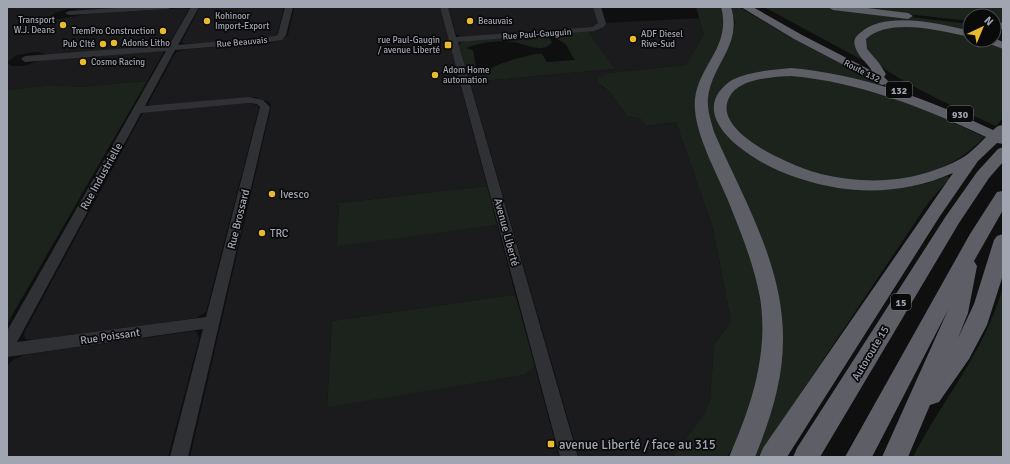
<svg xmlns="http://www.w3.org/2000/svg" width="1010" height="464" viewBox="0 0 1010 464" font-family="Signika,sans-serif">
<rect width="100%" height="100%" fill="#0f0f10"/>
<g fill="#1b1b1d">
<path d="M 7,7 L 144,7 L 87,10 L 68,9 L 55,13 L 52,16 L 55,19 L 59,19 L 87,14 L 182,8 L 189,9 L 171,40 L 162,46 L 47,55 L 39,52 L 34,52 L 17,55 L 7,62 Z"/>
<path d="M 200,7 L 284,7 L 277,35 L 274,37 L 185,44 L 182,42 L 182,41 Z"/>
<path d="M 294,7 L 440,7 L 487,186 L 339,203 L 337,245 L 497,225 L 516,297 L 512,295 L 332,321 L 327,406 L 524,375 L 535,367 L 559,457 L 190,457 L 271,107 L 269,102 L 255,97 L 151,106 L 148,104 L 174,55 L 177,52 L 187,49 L 271,43 L 281,40 L 288,35 Z"/>
<path d="M 448,7 L 594,7 L 598,21 L 597,25 L 591,27 L 461,37 L 456,34 Z"/>
<path d="M 700,18 L 704,34 L 686,65 L 609,73 L 601,86 L 610,92 L 627,116 L 641,119 L 647,126 L 676,122 L 713,228 L 731,321 L 714,345 L 710,400 L 704,414 L 673,457 L 579,457 L 470,82 L 615,69 L 588,31 L 602,28 L 605,23 Z"/>
<path d="M 162,51 L 164,52 L 147,81 L 79,87 L 55,85 L 7,90 L 7,63 L 12,66 L 23,66 L 42,60 Z"/>
<path d="M 248,103 L 257,105 L 259,108 L 206,312 L 196,318 L 33,340 L 25,339 L 24,333 L 142,114 L 147,112 Z"/>
<path d="M 194,331 L 197,332 L 199,339 L 168,457 L 7,457 L 7,366 L 13,360 L 23,355 Z"/>
</g>
<g fill="#1c231d" fill-rule="evenodd">
<path d="M 696,7 L 722,7 L 725,29 L 700,86 L 743,237 L 755,269 L 763,320 L 762,351 L 758,378 L 740,435 L 727,457 L 673,457 L 704,414 L 710,400 L 714,345 L 731,321 L 713,228 L 676,122 L 646,126 L 641,119 L 627,116 L 610,92 L 601,85 L 598,82 L 598,78 L 609,73 L 686,65 L 704,34 Z"/>
<path d="M 729,7 L 739,7 L 788,36 L 901,95 L 814,72 L 739,78 L 716,113 L 785,170 L 890,188 L 925,184 L 947,176 L 950,178 L 928,203 L 758,457 L 750,457 L 779,342 L 708,123 L 707,91 L 734,29 L 735,21 Z"/>
<path d="M 764,7 L 824,7 L 970,24 L 970,33 L 948,27 L 872,27 L 862,31 L 856,38 L 867,61 L 864,61 Z"/>
<path d="M 844,7 L 1003,7 L 1003,24 L 994,23 L 994,16 L 970,16 L 970,21 Z"/>
<path d="M 898,26 L 929,27 L 970,36 L 970,40 L 984,40 L 1003,47 L 1003,118 L 996,126 C 970,114 880,75 868,53 C 866,50 865,45 864,41 C 871,29 886,29 898,26 Z"/>
<path d="M 588,31 L 615,69 L 470,82 L 459,45 L 462,42 L 467,41 ZM 548,36 L 551,36 C 556,39 564,42 566,45 C 569,49 571,55 575,60 L 547,62 L 542,54 L 535,54 L 515,59 L 500,64 L 485,71 L 479,70 L 476,67 L 473,50 L 466,48 C 480,43 498,40 513,42 C 524,43 543,55 552,42 Z"/>
<path d="M 794,74 L 847,82 L 925,109 L 984,137 C 952,173 897,186 851,181 C 827,178 806,169 784,161 C 777,158 768,156 762,152 C 747,142 714,115 729,95 C 743,76 772,77 794,74 Z"/>
<path d="M 147,81 L 7,324 L 7,90 L 55,85 L 79,87 Z"/>
<path d="M 487,186 L 497,225 L 337,246 L 339,203 Z"/>
<path d="M 1003,286 L 1003,457 L 913,457 C 943,398 986,351 1003,286 Z"/>
<path d="M 512,295 L 516,297 L 535,367 L 524,375 L 327,407 L 332,321 Z"/>
</g>
<g fill="none" stroke-linecap="round" stroke-linejoin="round">
<g fill="#303135" fill-rule="evenodd">
<path d="M 131,7 L 172,7 L 168,9 L 69,15 L 65,13 L 69,11 Z"/>
<path d="M 191,7 L 199,7 L 178,45 L 276,36 L 278,34 L 285,7 L 293,7 L 286,35 L 282,40 L 270,42 L 175,50 L 145,106 L 249,97 L 263,100 L 270,107 L 188,457 L 170,457 L 203,329 L 7,357 L 7,331 L 166,51 L 25,62 L 21,59 L 25,56 L 169,45 ZM 249,103 L 257,104 L 260,107 L 206,317 L 17,342 L 141,113 Z"/>
<path d="M 440,7 L 448,7 L 456,37 L 592,27 L 598,23 L 593,7 L 601,7 L 606,23 L 604,27 L 594,31 L 458,42 L 578,457 L 560,457 Z"/>
</g>
<g fill="#5d5e66" fill-rule="evenodd">
<path d="M 721,7 L 731,7 C 743,45 712,63 708,98 C 707,110 711,121 714,132 C 743,198 784,266 783,340 C 783,381 770,420 755,457 L 729,457 C 751,407 769,354 760,298 C 754,264 740,230 727,198 C 716,172 697,137 695,110 C 691,69 733,50 721,7 Z"/>
<path d="M 741,7 L 753,7 L 802,35 L 872,71 C 867,62 857,56 855,46 C 853,40 856,36 860,33 C 885,10 941,24 970,31 L 970,37 C 941,31 890,17 866,39 L 867,49 L 879,63 L 886,74 L 884,77 L 888,81 L 887,84 L 882,85 L 794,39 Z"/>
<path d="M 828,7 L 859,7 L 908,13 L 913,16 L 908,19 L 833,10 Z"/>
<path d="M 994,22 L 1003,23 L 1003,29 L 994,28 Z"/>
<path d="M 994,38 L 1003,42 L 1003,49 L 985,42 L 983,40 L 994,40 Z"/>
<path d="M 791,68 C 862,74 930,100 993,130 L 998,126 L 1003,125 L 1003,144 L 997,143 L 978,161 L 940,216 L 787,457 L 759,457 L 763,448 L 953,173 C 917,189 877,194 838,188 C 802,182 766,169 738,146 C 722,133 705,112 719,92 C 723,87 727,83 732,80 C 750,71 771,70 791,68 ZM 791,76 C 860,82 924,108 986,137 C 980,143 974,149 968,154 C 952,166 917,177 897,179 C 872,182 846,180 821,174 C 797,168 703,131 732,93 C 744,78 774,77 791,76 Z"/>
<path d="M 1003,147 L 1003,162 L 989,178 L 959,223 L 820,457 L 793,457 L 797,448 L 946,216 L 977,172 L 998,149 Z"/>
<path d="M 1003,191 L 1003,210 L 974,261 L 977,266 L 968,313 L 958,338 L 974,304 L 994,240 L 997,236 L 1003,234 L 1003,275 L 987,325 L 969,359 L 939,402 L 930,405 L 908,457 L 882,457 L 948,310 L 872,457 L 845,457 L 970,234 L 997,192 Z"/>
</g>
</g>
<g fill="#e8ba30" stroke="#0a0a0b" stroke-width="1.5">
<circle cx="207" cy="21" r="4"/>
<circle cx="470" cy="21" r="4"/>
<circle cx="63" cy="25" r="4"/>
<circle cx="163" cy="31" r="4"/>
<circle cx="633" cy="39" r="4"/>
<circle cx="114" cy="43" r="4"/>
<circle cx="103" cy="44" r="4"/>
<rect x="444" y="41" width="8" height="8" rx="2"/>
<circle cx="83" cy="62" r="4"/>
<circle cx="435" cy="75" r="4"/>
<circle cx="272" cy="194" r="4"/>
<circle cx="262" cy="233" r="4"/>
<rect x="547" y="440" width="8" height="8" rx="2"/>
</g>
<g text-anchor="middle" stroke-width="3.5" stroke-linejoin="round" paint-order="stroke">
<g font-size="9" fill="#a1a4b1" stroke="#0a0a0b" text-anchor="start">
<text x="215" y="19">Kohinoor<tspan x="215" dy="10">Import-Export</tspan></text>
<text x="55" y="23" text-anchor="end">Transport<tspan x="55" dy="10">W.J. Deans</tspan></text>
<text x="478" y="24">Beauvais</text>
<text x="155" y="34" text-anchor="end">TremPro Construction</text>
<text x="641" y="37">ADF Diesel<tspan x="641" dy="10">Rive-Sud</tspan></text>
<text x="440" y="43" text-anchor="end">rue Paul-Gaugin<tspan x="440" dy="10">/ avenue Liberté</tspan></text>
<text x="122" y="46">Adonis Litho</text>
<text x="95" y="47" text-anchor="end">Pub CIté</text>
<text x="91" y="65">Cosmo Racing</text>
<text x="443" y="73">Adom Home<tspan x="443" dy="10">automation</tspan></text>
</g>
<g font-size="9" fill="#a1a4b1" stroke="#0a0a0b">
<text transform="translate(537 34) rotate(-4)" y="3">Rue Paul-Gauguin</text>
<text transform="translate(242 42) rotate(-5)" y="3">Rue Beauvais</text>
<text transform="translate(862 71) rotate(27)" y="3">Route 132</text>
</g>
<g fill="#0a0a0b" stroke="#74767f" stroke-width="1">
<rect x="886" y="82" width="26" height="16" rx="3"/>
<rect x="947" y="106" width="26" height="16" rx="3"/>
<rect x="891" y="294" width="20" height="16" rx="3"/>
</g>
<g font-size="10" font-weight="bold" fill="#a1a4b1">
<text x="899" y="94">132</text>
<text x="960" y="118">930</text>
<text x="901" y="306">15</text>
</g>
<g font-size="11" fill="#a1a4b1" stroke="#0a0a0b">
<text transform="translate(101 176) rotate(-61)" y="4">Rue Industrielle</text>
<text transform="translate(238 219) rotate(-76)" y="4">Rue Brossard</text>
<text transform="translate(507 232) rotate(75)" y="4">Avenue Liberté</text>
<text transform="translate(110 336) rotate(-8)" y="4">Rue Poissant</text>
<text transform="translate(870 353) rotate(-59)" y="4">Autoroute 15</text>
</g>
<g font-size="11" fill="#a1a4b1" stroke="#0a0a0b" text-anchor="start">
<text x="280" y="198">Ivesco</text>
<text x="270" y="237">TRC</text>
</g>
<g font-size="13" fill="#a1a4b1" stroke="#0a0a0b" text-anchor="start">
<text x="559" y="449">avenue Liberté / face au 315</text>
</g>
</g>
<rect width="1010" height="464" fill="none" stroke="#a1a4b1" stroke-width="16"/>
<g transform="translate(982 28) rotate(44)"><circle r="19" fill="#0a0a0b" stroke="#46484d"/>
<path d="M0-3L7 15L0 10L-7 15Z" fill="#e8ba30"/>
<text y="-6" font-size="11" font-weight="bold" text-anchor="middle" fill="#a1a4b1">N</text>
</g>
</svg>
